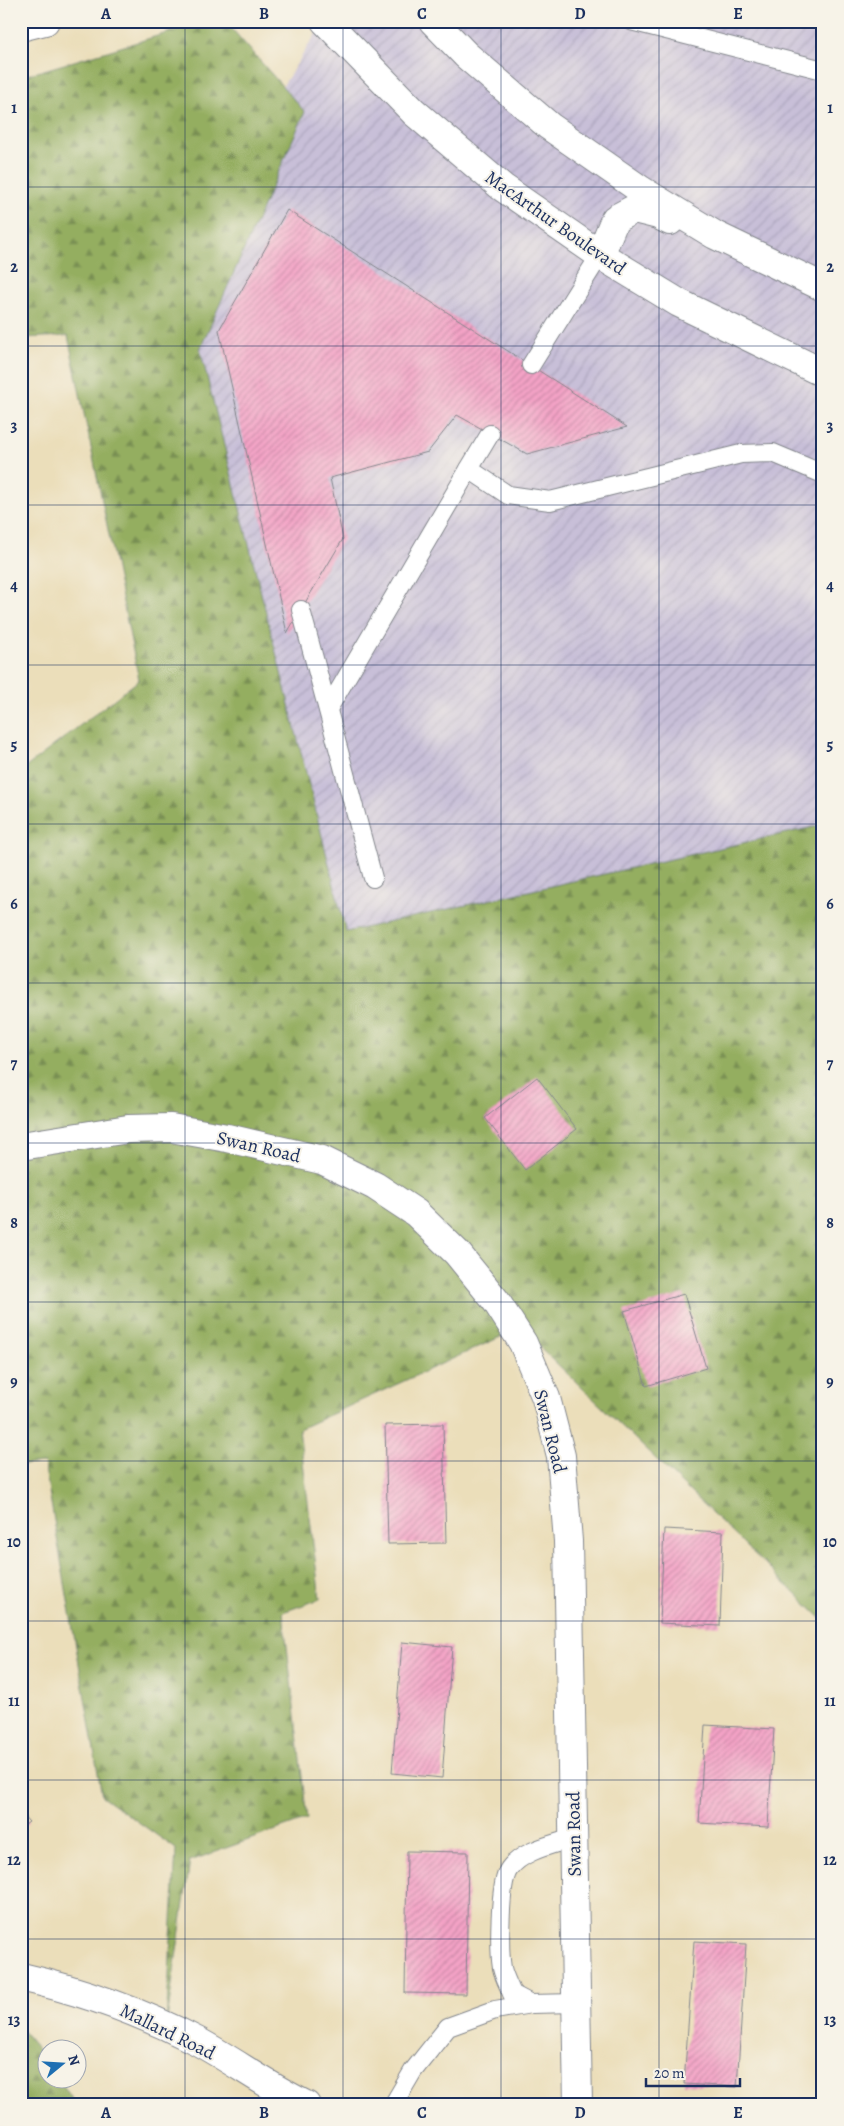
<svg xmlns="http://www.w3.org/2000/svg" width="844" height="2126" viewBox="0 0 844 2126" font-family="Alegreya,serif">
<defs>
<pattern id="industrial-furrows" width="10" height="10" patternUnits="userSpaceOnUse" patternTransform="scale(1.25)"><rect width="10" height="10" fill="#c8bfd8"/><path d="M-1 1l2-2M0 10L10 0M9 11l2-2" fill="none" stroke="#aba4bc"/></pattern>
<pattern id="forest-firs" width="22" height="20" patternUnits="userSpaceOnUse" patternTransform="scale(1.25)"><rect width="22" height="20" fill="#94ae60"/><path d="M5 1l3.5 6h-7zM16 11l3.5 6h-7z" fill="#788e52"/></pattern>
<pattern id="building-hatch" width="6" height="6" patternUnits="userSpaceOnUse" patternTransform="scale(1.25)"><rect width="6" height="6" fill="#f4a3c6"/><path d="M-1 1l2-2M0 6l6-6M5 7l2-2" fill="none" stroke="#c585a4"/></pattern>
</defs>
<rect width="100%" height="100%" fill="#f7f3e8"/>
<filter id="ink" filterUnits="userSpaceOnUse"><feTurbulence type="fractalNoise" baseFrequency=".02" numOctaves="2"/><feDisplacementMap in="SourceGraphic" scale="10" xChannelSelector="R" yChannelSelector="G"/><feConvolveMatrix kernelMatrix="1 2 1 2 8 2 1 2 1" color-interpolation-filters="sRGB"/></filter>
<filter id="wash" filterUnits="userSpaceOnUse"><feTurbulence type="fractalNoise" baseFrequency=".0096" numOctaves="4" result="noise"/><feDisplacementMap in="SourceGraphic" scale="20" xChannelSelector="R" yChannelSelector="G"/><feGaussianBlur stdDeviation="1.12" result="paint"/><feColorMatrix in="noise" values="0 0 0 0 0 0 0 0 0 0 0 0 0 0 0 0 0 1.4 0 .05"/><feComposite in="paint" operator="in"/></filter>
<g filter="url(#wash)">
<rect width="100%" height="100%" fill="#ebdeba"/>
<path fill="url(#industrial-furrows)" d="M 324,21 L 823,21 L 823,1035 L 347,974 L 112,275 L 284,84 Z"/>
<g fill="url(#forest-firs)" stroke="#586e5f">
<path d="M 207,21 L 225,21 L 305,112 L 200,349 L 346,932 L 823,825 L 823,1620 L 520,1328 L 299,1429 L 320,1599 L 283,1612 L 307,1819 L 190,1861 L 166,2027 L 176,1849 L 102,1796 L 44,1463 L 21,1465 L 21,771 L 139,680 L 68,336 L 21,338 L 21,77 Z"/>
<path d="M 21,2029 L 47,2060 L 48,2078 L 59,2079 L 76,2105 L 21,2105 Z"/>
</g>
<g id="blocks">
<g fill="url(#building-hatch)">
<path d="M 287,210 L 627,427 L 527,454 L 457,415 L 428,452 L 330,478 L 343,539 L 287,633 L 219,330 Z"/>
<path d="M 537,1077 L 577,1129 L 525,1170 L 485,1118 Z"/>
<path d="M 684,1294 L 706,1368 L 646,1386 L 624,1311 Z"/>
<path d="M 443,1424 L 446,1543 L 388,1544 L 385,1425 Z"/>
<path d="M 664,1529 L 723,1532 L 720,1626 L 660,1623 Z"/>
<path d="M 402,1642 L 452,1647 L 442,1778 L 392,1773 Z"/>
<path d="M 705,1725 L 774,1729 L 768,1827 L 699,1823 Z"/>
<path d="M 21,1813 L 29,1822 L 21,1828 Z"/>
<path d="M 407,1851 L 468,1852 L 466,1994 L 405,1993 Z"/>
<path d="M 694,1941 L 746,1944 L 737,2087 L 684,2084 Z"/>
</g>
</g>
</g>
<g filter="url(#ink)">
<use href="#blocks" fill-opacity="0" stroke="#83868c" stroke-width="1"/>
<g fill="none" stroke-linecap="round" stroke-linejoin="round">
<defs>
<g id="lane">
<path d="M 631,21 L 823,70"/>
<path d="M 531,365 L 600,255"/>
<path d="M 469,469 L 490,434"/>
<path d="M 301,610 L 373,878"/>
<path d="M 328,709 L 469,469 L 508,495 L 550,501 L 741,454 L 773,453 L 823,474"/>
<path d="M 573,1838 C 552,1845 523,1850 509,1869 C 499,1883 499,1951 502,1968 C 504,1977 509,1986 512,1994 L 531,2004 L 576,2003"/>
<path d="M 393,2105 L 413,2071 L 448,2027 L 495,2010 L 531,2004"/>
</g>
<g id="street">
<path d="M 21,27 L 45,21"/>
<path d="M 21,1146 L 128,1129 L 171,1128 L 227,1138 L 322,1160 L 375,1186 L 416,1213 L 457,1253 L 496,1301 L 523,1343 L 546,1398 L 561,1456 L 568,1541 L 578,2105"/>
<path d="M 21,1977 C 83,1991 141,2012 197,2041 C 234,2061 267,2086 306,2105"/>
</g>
<g id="secondary">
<path d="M 325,21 L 414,112 L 502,187 L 600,255 L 679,303 L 823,373"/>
<path d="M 433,21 L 466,55 L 549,126 L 641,190 L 715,235 L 823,287"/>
<path d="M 600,255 L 615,219 L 634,209 L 658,215 L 670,221"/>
</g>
</defs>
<use href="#lane" stroke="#83868c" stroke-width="20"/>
<use href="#street" stroke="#83868c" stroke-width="30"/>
<use href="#secondary" stroke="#83868c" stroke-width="30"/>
<use href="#lane" stroke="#fff" stroke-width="18"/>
<use href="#street" stroke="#fff" stroke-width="28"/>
<use href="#secondary" stroke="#fff" stroke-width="28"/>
</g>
</g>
<path fill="none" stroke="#1b2f5e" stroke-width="1" stroke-opacity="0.55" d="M 185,21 L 185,2105M 343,21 L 343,2105M 501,21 L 501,2105M 659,21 L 659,2105M 21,187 L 823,187M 21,346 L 823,346M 21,505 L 823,505M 21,665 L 823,665M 21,824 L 823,824M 21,983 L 823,983M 21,1143 L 823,1143M 21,1302 L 823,1302M 21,1461 L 823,1461M 21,1621 L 823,1621M 21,1780 L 823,1780M 21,1939 L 823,1939"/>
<g text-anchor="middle" stroke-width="4" stroke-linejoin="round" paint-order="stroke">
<g font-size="19" fill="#1b2f5e" stroke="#f7f3e8">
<text transform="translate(556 222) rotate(35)" y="7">MacArthur Boulevard</text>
<text transform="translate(259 1146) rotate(13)" y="7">Swan Road</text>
<text transform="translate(551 1431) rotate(76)" y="7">Swan Road</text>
<text transform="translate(573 1834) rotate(-91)" y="7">Swan Road</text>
<text transform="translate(168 2031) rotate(26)" y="7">Mallard Road</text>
</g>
</g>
<rect width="844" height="2126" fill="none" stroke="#f7f3e8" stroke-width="55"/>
<g transform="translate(62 2064) rotate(72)"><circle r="24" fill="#f7f3e8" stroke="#9fa5b1"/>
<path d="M0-4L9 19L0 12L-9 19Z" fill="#1f6fb2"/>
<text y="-8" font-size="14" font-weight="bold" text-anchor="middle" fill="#1b2f5e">N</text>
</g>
<path d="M646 2078v8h94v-8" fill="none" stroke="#1b2f5e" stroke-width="2.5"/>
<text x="654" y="2078" font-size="15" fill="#1b2f5e" stroke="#f7f3e8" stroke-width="4" paint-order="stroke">20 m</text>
<rect x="28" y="28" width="788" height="2070" fill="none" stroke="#1b2f5e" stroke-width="2"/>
<g font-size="16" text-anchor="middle" font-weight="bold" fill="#1b2f5e">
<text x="106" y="19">A</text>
<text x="264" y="19">B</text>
<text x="422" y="19">C</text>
<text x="580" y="19">D</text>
<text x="738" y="19">E</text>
<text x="14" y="113">1</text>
<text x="830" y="113">1</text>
<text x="14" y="272">2</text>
<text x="830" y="272">2</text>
<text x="14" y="431">3</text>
<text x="830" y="431">3</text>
<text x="14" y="591">4</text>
<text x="830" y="591">4</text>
<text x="14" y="750">5</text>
<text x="830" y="750">5</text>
<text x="14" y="909">6</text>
<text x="830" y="909">6</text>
<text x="14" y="1069">7</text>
<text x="830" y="1069">7</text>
<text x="14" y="1228">8</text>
<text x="830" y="1228">8</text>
<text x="14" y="1387">9</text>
<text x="830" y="1387">9</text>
<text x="14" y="1547">10</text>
<text x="830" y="1547">10</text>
<text x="14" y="1706">11</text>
<text x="830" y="1706">11</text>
<text x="14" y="1865">12</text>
<text x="830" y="1865">12</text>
<text x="14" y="2025">13</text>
<text x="830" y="2025">13</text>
<text x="106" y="2118">A</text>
<text x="264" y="2118">B</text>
<text x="422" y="2118">C</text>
<text x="580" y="2118">D</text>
<text x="738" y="2118">E</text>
</g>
</svg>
